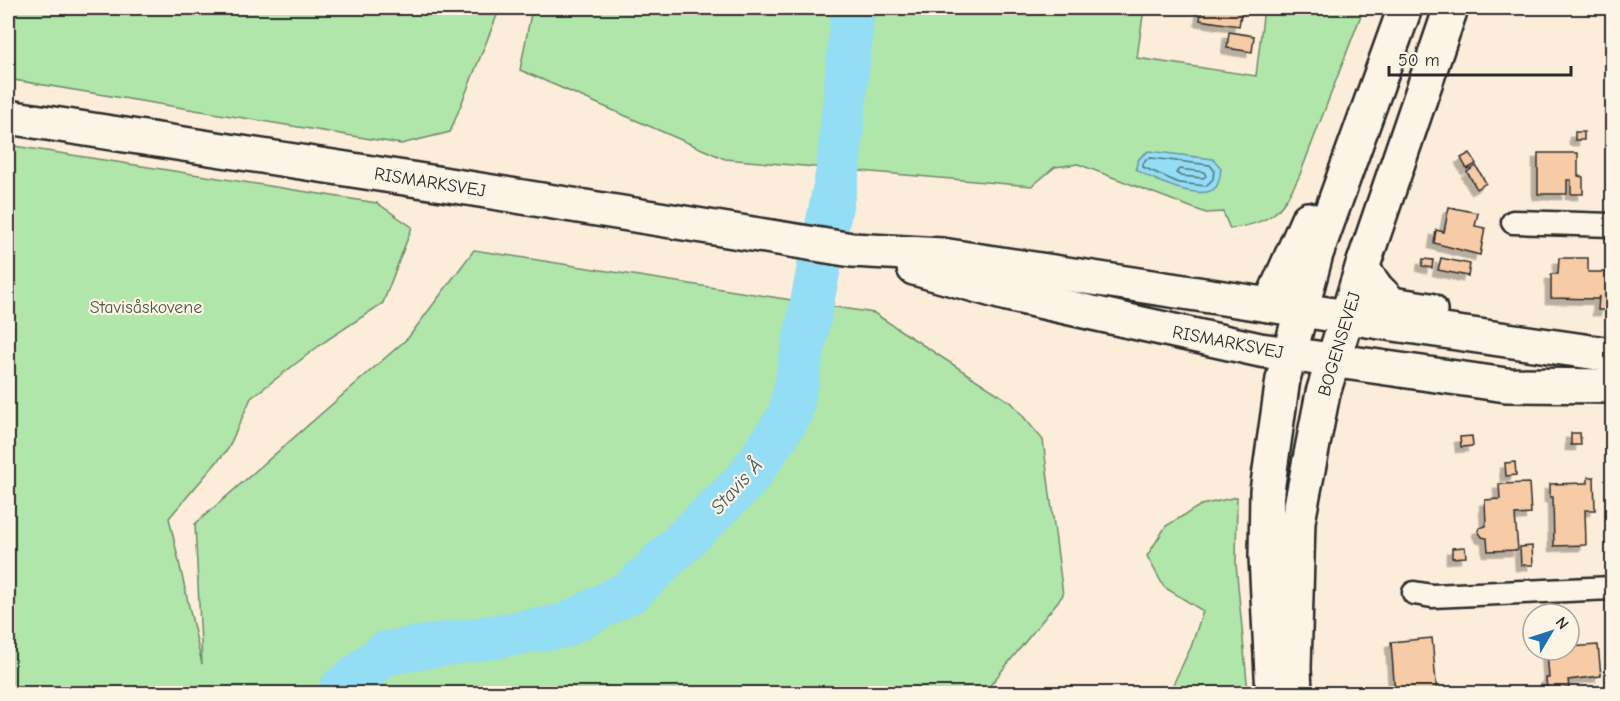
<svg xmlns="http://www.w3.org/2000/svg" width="1620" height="701" viewBox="0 0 1620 701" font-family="'Comic Neue',sans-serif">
<defs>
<filter id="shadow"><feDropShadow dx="-5.5" dy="5.5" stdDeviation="0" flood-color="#0004"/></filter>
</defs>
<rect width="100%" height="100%" fill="#fbedd9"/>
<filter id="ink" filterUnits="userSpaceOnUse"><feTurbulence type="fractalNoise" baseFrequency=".0167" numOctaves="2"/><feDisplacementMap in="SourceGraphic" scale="12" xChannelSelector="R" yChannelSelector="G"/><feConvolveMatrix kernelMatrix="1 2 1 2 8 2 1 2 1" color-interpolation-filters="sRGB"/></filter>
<g filter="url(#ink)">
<g fill="#b0e6a9" stroke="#6e886a" stroke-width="1.5">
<path d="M 8,8 L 500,8 L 450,132 L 401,144 L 8,79 Z"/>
<path d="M 532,8 L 1144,8 L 1137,58 L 1256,76 L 1264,8 L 1361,8 L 1361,15 L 1299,177 C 1279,215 1273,221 1230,229 L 1223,212 L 1206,213 L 1078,164 L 1055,167 L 1032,186 L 725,159 L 520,70 Z"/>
<path d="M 8,145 L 377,203 L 412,227 L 383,303 L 324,342 L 251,398 L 228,449 L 169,518 L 202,664 L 195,524 L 408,338 L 474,250 L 874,313 L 1012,403 L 1043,440 L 1063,595 L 984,693 L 8,693 Z"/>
<path d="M 1237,497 L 1236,564 L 1248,693 L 1169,693 L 1191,647 L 1203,611 L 1164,587 L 1147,556 L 1166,526 L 1201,505 Z"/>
</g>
<path fill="#93ddf5" stroke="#6996a4" stroke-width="1.5" d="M 1149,151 L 1213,159 L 1221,168 C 1220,174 1220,182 1216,187 C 1203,203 1149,179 1136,169 C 1136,160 1141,155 1149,151 Z"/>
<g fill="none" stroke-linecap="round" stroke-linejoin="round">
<g stroke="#55727c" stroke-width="1.5">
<path d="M 1151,158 L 1210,165 L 1214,170 L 1213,179 L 1206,186 L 1179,183 L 1143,167 L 1143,164 L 1146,159 Z"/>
<path d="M 1179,169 L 1204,172 L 1206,176 L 1203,178 L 1181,176 L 1176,173 Z"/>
</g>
<path stroke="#93ddf5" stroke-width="44" d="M 339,694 L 341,689 L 386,653 L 564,626 L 633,590 L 747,479 L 790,415 L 838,170 L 853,8"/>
</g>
<g fill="#f8cba7" stroke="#2b2b2b" stroke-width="1.5" filter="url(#shadow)">
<path d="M 1202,8 L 1242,8 L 1239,26 L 1200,20 Z"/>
<path d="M 1229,32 L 1254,36 L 1252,52 L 1227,48 Z"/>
<rect x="1575" y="132" width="9" height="8"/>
<path d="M 1470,153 L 1476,164 L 1467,169 L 1461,158 Z"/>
<path d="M 1538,153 L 1578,153 L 1578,176 L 1583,177 L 1583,194 L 1571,194 L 1571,180 L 1567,180 L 1567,194 L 1538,194 Z"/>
<path d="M 1476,166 L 1486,183 L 1477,189 L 1467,172 Z"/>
<path d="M 1449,207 L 1478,213 L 1475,226 L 1485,228 L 1480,255 L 1434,243 L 1436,230 L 1444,232 Z"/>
<path d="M 1441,258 L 1470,264 L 1468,276 L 1438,270 Z"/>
<path d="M 1559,258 L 1588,258 L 1588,272 L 1607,272 L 1606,310 L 1598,310 L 1599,296 L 1598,299 L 1551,298 L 1551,274 L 1558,274 Z"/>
<path d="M 1423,259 L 1433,260 L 1432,268 L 1422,266 Z"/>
<path d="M 1571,433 L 1580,433 L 1581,445 L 1571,445 Z"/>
<path d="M 1472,436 L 1473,446 L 1461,447 L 1460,437 Z"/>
<path d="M 1515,462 L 1516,475 L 1506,476 L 1505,463 Z"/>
<path d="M 1588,477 L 1594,477 L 1595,510 L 1585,510 L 1586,545 L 1554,546 L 1553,497 L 1550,497 L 1550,484 L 1588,483 Z"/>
<path d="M 1529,483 L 1531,514 L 1515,515 L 1518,550 L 1488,551 L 1487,538 L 1482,537 L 1478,531 L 1479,528 L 1486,526 L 1485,500 L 1500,499 L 1499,484 Z"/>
<path d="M 1532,546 L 1533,565 L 1521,565 L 1520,547 Z"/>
<path d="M 1465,547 L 1466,557 L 1452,558 L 1452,548 Z"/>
<path d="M 1432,638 L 1437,694 L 1395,694 L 1391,642 Z"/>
<path d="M 1598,645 L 1601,676 L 1568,680 L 1569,688 L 1547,690 L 1546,678 L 1549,678 L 1547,650 L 1569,650 L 1569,647 Z"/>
</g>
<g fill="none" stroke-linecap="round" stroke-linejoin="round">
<defs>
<g id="street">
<path d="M 1513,222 L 1612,225"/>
<path d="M 1414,593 L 1432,596 L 1612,588"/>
</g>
<g id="secondary">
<path d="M 8,117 L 424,181 L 852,250 L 942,255 L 1380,322 L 1612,355"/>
<path d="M 914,268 L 1007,294 L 1260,350 L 1506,385 L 1612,386"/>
<path d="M 1362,268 L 1377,289 L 1392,304 L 1430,310"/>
<path d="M 1270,305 L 1308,219"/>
<path d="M 1273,694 L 1266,557 L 1267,491 L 1283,379 L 1316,254 L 1405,8"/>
<path d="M 1295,694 L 1294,668 L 1298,521 L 1323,393 L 1362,268 L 1451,8"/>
</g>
</defs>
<use href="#street" stroke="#2b2b2b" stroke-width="27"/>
<use href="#secondary" stroke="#2b2b2b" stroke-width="38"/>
<use href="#street" stroke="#fcf5e5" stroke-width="22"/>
<use href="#secondary" stroke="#fcf5e5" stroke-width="33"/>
</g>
</g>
<g text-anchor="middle" stroke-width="4.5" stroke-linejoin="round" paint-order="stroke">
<g font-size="18" fill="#2b2b2b" stroke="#fcf5e5">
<text transform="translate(430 182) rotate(9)" y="6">RISMARKSVEJ</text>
<text transform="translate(1228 342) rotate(11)" y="6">RISMARKSVEJ</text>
<text transform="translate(1339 344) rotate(-73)" y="6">BOGENSEVEJ</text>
</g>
<g font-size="18" fill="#4c5a4a" stroke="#fcf5e5">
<text x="146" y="313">Stavisåskovene</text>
</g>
<g font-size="20" font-style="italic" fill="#45585e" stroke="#fcf5e5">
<text transform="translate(736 486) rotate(-48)" y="7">Stavis Å</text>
</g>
</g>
<rect width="1620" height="701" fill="none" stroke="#fcf5e5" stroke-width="30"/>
<rect x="15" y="15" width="1590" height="671" fill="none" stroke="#2b2b2b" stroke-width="2" filter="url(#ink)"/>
<g transform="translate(1551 632) rotate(51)"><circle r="28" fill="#fcf5e5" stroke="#a8a49b" stroke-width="1.5"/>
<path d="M0-4.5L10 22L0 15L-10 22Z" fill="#1f6fb2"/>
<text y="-9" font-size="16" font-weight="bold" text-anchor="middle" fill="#2b2b2b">N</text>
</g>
<path d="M1389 66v9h182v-9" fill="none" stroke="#2b2b2b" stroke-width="3"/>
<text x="1398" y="66" font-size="18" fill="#2b2b2b" stroke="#fcf5e5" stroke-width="4.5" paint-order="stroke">50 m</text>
</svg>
